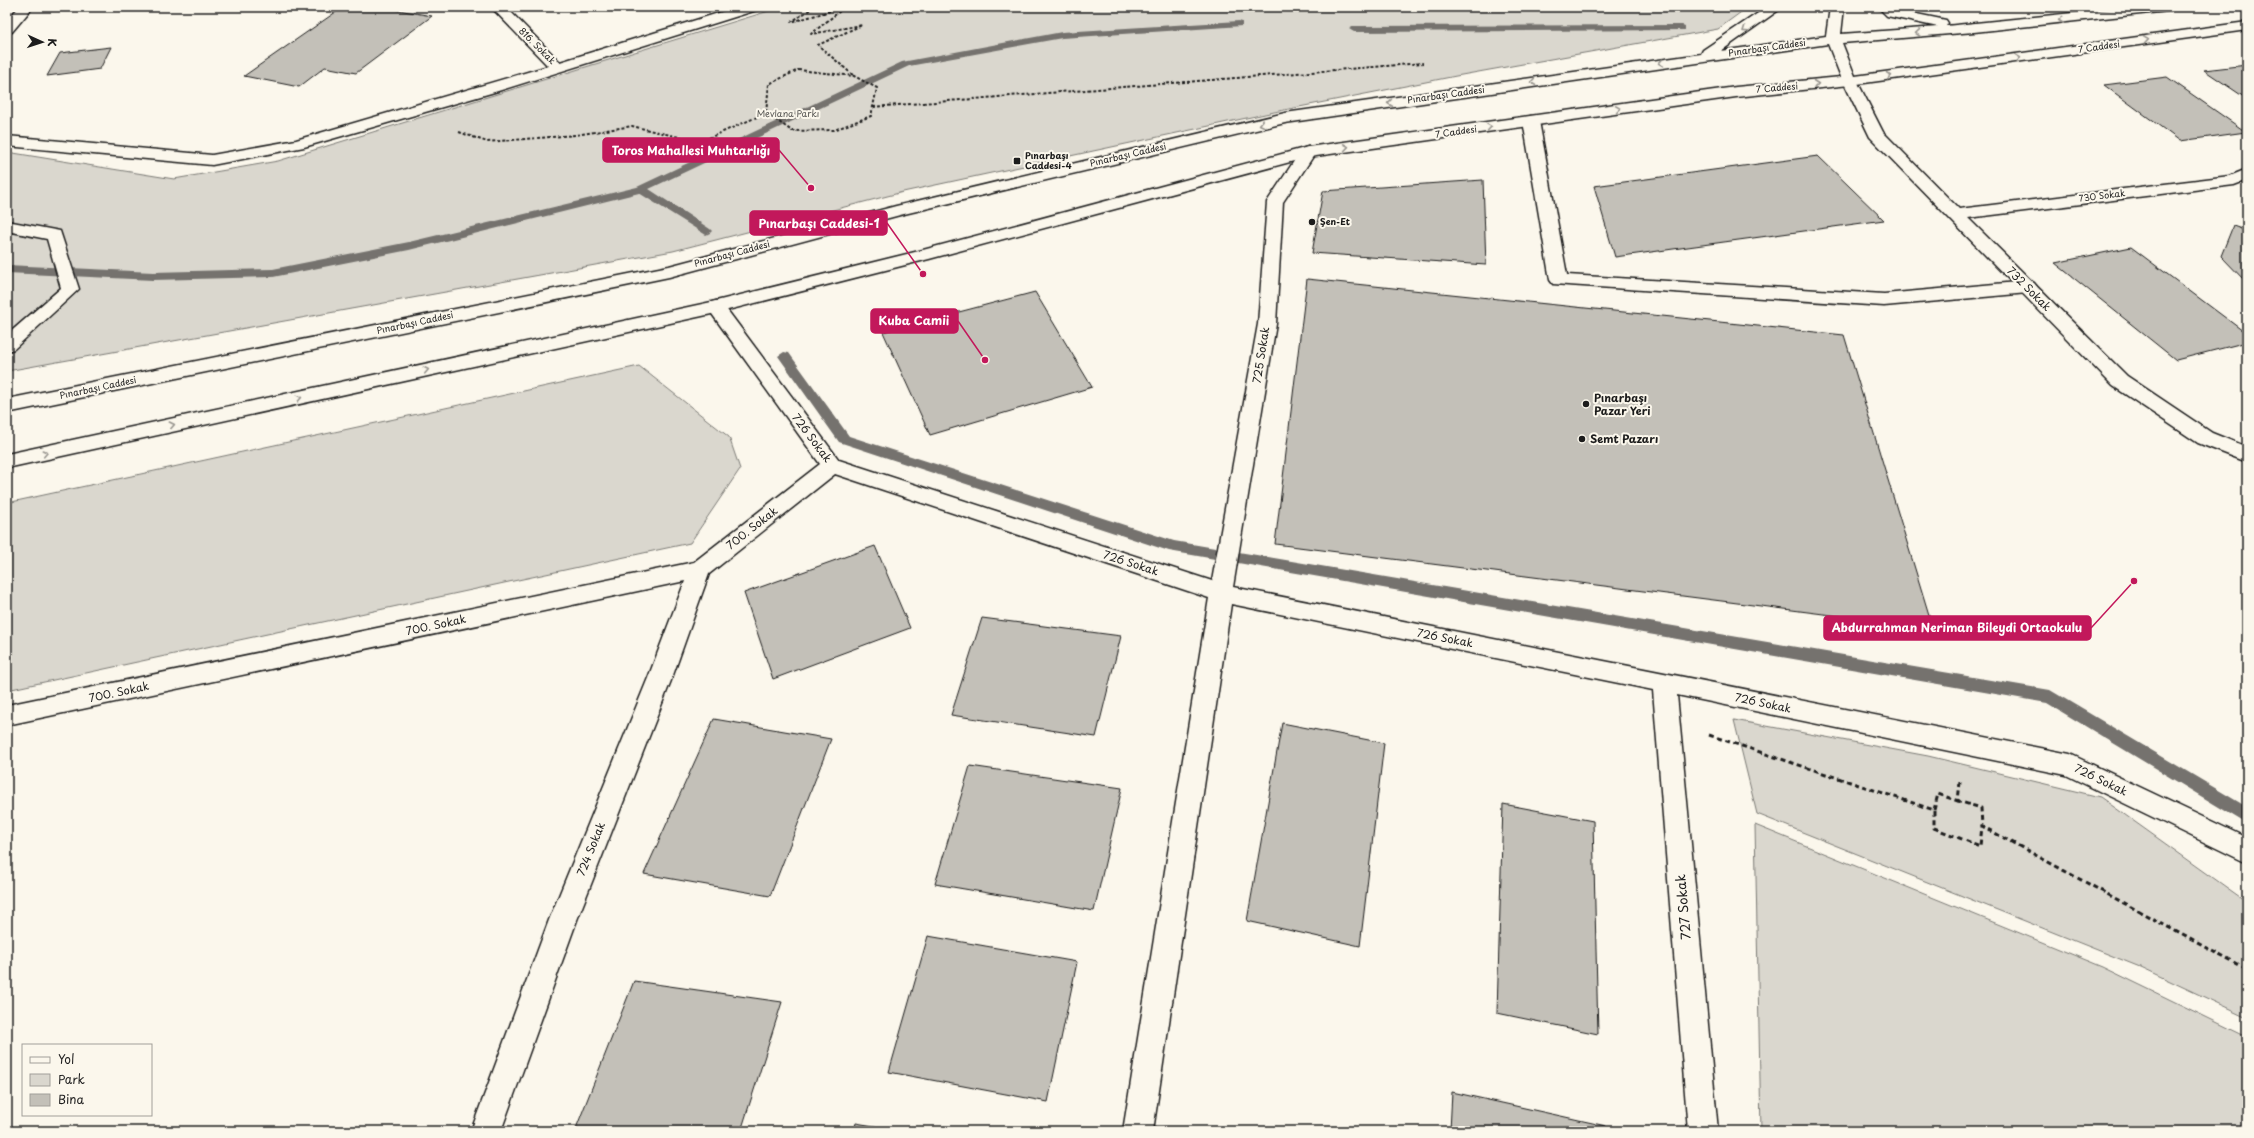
<svg xmlns="http://www.w3.org/2000/svg" width="2254" height="1138" viewBox="0 0 2254 1138" font-family="'Playpen Sans',sans-serif">
<rect width="100%" height="100%" fill="#fbf7ec"/>
<filter id="ink" filterUnits="userSpaceOnUse"><feTurbulence type="fractalNoise" baseFrequency=".025" numOctaves="2"/><feDisplacementMap in="SourceGraphic" scale="8" xChannelSelector="R" yChannelSelector="G"/><feConvolveMatrix kernelMatrix="1 2 1 2 8 2 1 2 1" color-interpolation-filters="sRGB"/></filter>
<g filter="url(#ink)">
<g fill="#dad7ce" stroke="#7b7a75">
<path d="M 782,7 L 1748,7 L 1718,29 L 1456,76 L 1279,111 L 903,192 L 673,251 L 7,371 L 7,152 L 174,179 L 278,161 Z"/>
<path d="M 639,366 L 729,437 L 740,469 L 690,543 L 7,690 L 7,503 Z"/>
<path d="M 1734,720 L 1928,756 L 2100,797 L 2247,902 L 2247,1017 L 2140,967 L 1757,814 Z"/>
<path d="M 1755,825 L 2103,967 L 2247,1037 L 2247,1131 L 1761,1131 Z"/>
</g>
<g fill="none" stroke-linecap="round" stroke-linejoin="round">
<g fill="#74726e" fill-rule="evenodd">
<path d="M 1239,21 L 1242,22 L 1242,26 L 1062,38 L 909,66 L 649,189 L 710,229 L 712,231 L 710,233 L 706,235 L 639,193 L 409,250 L 273,277 L 153,280 L 7,273 L 7,265 L 153,272 L 273,269 L 409,242 L 637,187 L 902,62 L 1062,32 Z"/>
<path d="M 1682,25 L 1685,26 L 1685,30 L 1354,32 L 1349,29 L 1354,26 Z"/>
<path d="M 784,352 L 789,353 L 849,436 L 1174,541 L 2050,690 L 2247,807 L 2247,824 L 2047,703 L 1169,551 L 839,442 L 778,356 Z"/>
</g>
</g>
<g fill="#c3c0b8" stroke="#1c1c1c">
<path d="M 208,7 L 248,7 L 244,10 Z"/>
<path d="M 343,7 L 381,7 L 432,16 L 356,73 L 325,67 L 299,87 L 244,76 Z"/>
<path d="M 111,47 L 100,69 L 47,76 L 60,53 Z"/>
<path d="M 2247,65 L 2247,99 L 2204,70 Z"/>
<path d="M 2167,77 L 2246,132 L 2180,141 L 2104,85 Z"/>
<path d="M 1818,156 L 1884,220 L 1615,257 L 1594,186 Z"/>
<path d="M 1483,180 L 1486,265 L 1312,253 L 1323,191 Z"/>
<path d="M 2233,226 L 2247,231 L 2247,283 L 2221,256 Z"/>
<path d="M 2131,247 L 2247,334 L 2247,342 L 2176,360 L 2055,263 Z"/>
<path d="M 1307,279 L 1844,335 L 1933,628 L 1275,544 Z"/>
<path d="M 1035,292 L 1092,387 L 930,435 L 883,332 Z"/>
<path d="M 875,546 L 910,628 L 773,679 L 744,593 Z"/>
<path d="M 982,618 L 1121,636 L 1096,737 L 951,715 Z"/>
<path d="M 714,719 L 831,739 L 770,896 L 644,874 Z"/>
<path d="M 1282,723 L 1384,743 L 1360,946 L 1247,921 Z"/>
<path d="M 970,766 L 1122,788 L 1094,911 L 935,884 Z"/>
<path d="M 1503,804 L 1593,821 L 1598,1034 L 1497,1013 Z"/>
<path d="M 928,936 L 1077,962 L 1048,1102 L 889,1072 Z"/>
<path d="M 634,981 L 782,1002 L 741,1131 L 575,1131 Z"/>
<path d="M 1452,1092 L 1606,1126 L 1606,1131 L 1450,1131 Z"/>
<path d="M 856,1123 L 903,1131 L 854,1131 Z"/>
</g>
<g fill="none" stroke-linecap="round" stroke-linejoin="round">
<defs>
<path id="service" d="M 1531,116 L 1536,118 L 1539,121 L 1567,275 L 1884,294 L 2028,281 L 2034,283 L 2037,287 L 2034,291 L 2028,293 L 1884,306 L 1553,284 L 1550,280 L 1523,121 L 1526,118 Z"/>
<g id="minor">
<path d="M 19,7 L 33,7 L 12,32 L 7,33 L 7,20 Z"/>
<path d="M 491,7 L 506,7 L 560,62 L 738,7 L 759,7 L 757,10 L 498,91 L 304,147 L 212,165 L 7,146 L 7,136 L 212,155 L 296,140 L 548,66 Z"/>
<path d="M 1850,77 L 1855,78 L 1857,81 L 1883,132 L 1959,209 L 2230,176 L 2247,169 L 2247,180 L 2234,185 L 1968,218 L 2127,376 L 2212,433 L 2247,447 L 2247,462 L 2198,443 L 2113,386 L 1870,137 L 1843,81 L 1845,78 Z"/>
<path d="M 1308,147 L 1314,149 L 1316,152 L 1283,202 L 1276,324 L 1233,587 L 2070,754 L 2247,838 L 2247,863 L 2066,775 L 1677,695 L 1718,1131 L 1688,1131 L 1653,690 L 1231,604 L 1153,1131 L 1123,1131 L 1209,598 L 835,474 L 709,574 L 672,678 L 577,920 L 501,1131 L 471,1131 L 549,920 L 648,678 L 685,581 L 7,725 L 7,705 L 694,562 L 820,464 L 707,307 L 710,303 L 716,301 L 722,303 L 839,460 L 1212,581 L 1258,324 L 1267,202 L 1302,149 Z"/>
<path d="M 7,221 L 60,231 L 79,289 L 14,349 L 7,351 L 7,335 L 61,288 L 47,239 L 7,231 Z"/>
</g>
<path id="tertiary" d="M 1767,7 L 1783,7 L 1721,51 L 1826,36 L 1830,7 L 1844,7 L 1841,34 L 1938,27 L 1887,16 L 1878,7 L 1893,7 L 1897,10 L 1946,20 L 1948,23 L 1946,26 L 2130,7 L 2176,7 L 2169,11 L 1974,32 L 1842,43 L 1855,76 L 2247,22 L 2247,30 L 1850,85 L 1736,97 L 1309,157 L 929,259 L 716,313 L 7,468 L 7,454 L 716,301 L 919,251 L 1308,147 L 1736,87 L 1841,77 L 1828,44 L 1285,123 L 900,215 L 669,277 L 7,413 L 7,399 L 669,266 L 896,206 L 1285,113 L 1701,54 L 1703,50 Z"/>
</defs>
<use href="#service" stroke="#1c1c1c" stroke-width="3"/>
<use href="#minor" stroke="#1c1c1c" stroke-width="3"/>
<use href="#tertiary" stroke="#1c1c1c" stroke-width="3"/>
<g stroke="#1c1c1c" stroke-width="2" stroke-dasharray="3 2" stroke-linecap="butt">
<path d="M 814,7 L 791,22 L 845,7 L 811,34 L 862,25 L 818,45 L 854,76"/>
<path d="M 798,70 L 854,76 L 877,88 L 871,116 L 834,130 L 792,131 L 766,113 L 769,84 Z"/>
<path d="M 873,107 L 1423,63"/>
<path d="M 459,132 L 487,142 L 576,135 L 632,126 L 700,142 L 766,113"/>
</g>
<g stroke="#1c1c1c" stroke-width="3" stroke-dasharray="5 3.5" stroke-linecap="butt">
<path d="M 1709,735 L 1934,810 L 1934,828 L 1980,846 L 1982,826 L 2247,970"/>
<path d="M 1960,782 L 1958,801 L 1981,808 L 1982,826"/>
<path d="M 1934,810 L 1938,794 L 1958,801"/>
</g>
<use href="#service" fill="#fbf7ec" fill-rule="evenodd"/>
<use href="#minor" fill="#fbf7ec" fill-rule="evenodd"/>
<use href="#tertiary" fill="#fbf7ec" fill-rule="evenodd"/>
</g>
<defs><path id="oneway-chevron" d="M-2-3.5L2.5 0L-2 3.5" fill="none" stroke-width="1.6" stroke-linecap="round" stroke-linejoin="round"/></defs>
<g stroke="#97948e">
<use href="#oneway-chevron" transform="translate(2061 20) rotate(174)"/>
<use href="#oneway-chevron" transform="translate(1745 30) rotate(146)"/>
<use href="#oneway-chevron" transform="translate(1918 33) rotate(175)"/>
<use href="#oneway-chevron" transform="translate(2146 40) rotate(-8)"/>
<use href="#oneway-chevron" transform="translate(2018 58) rotate(-8)"/>
<use href="#oneway-chevron" transform="translate(1661 63) rotate(172)"/>
<use href="#oneway-chevron" transform="translate(1889 76) rotate(-8)"/>
<use href="#oneway-chevron" transform="translate(1533 82) rotate(172)"/>
<use href="#oneway-chevron" transform="translate(1816 84) rotate(-6)"/>
<use href="#oneway-chevron" transform="translate(1390 103) rotate(172)"/>
<use href="#oneway-chevron" transform="translate(1618 109) rotate(-8)"/>
<use href="#oneway-chevron" transform="translate(1262 124) rotate(167)"/>
<use href="#oneway-chevron" transform="translate(1489 127) rotate(-8)"/>
<use href="#oneway-chevron" transform="translate(1346 147) rotate(-8)"/>
<use href="#oneway-chevron" transform="translate(426 370) rotate(-12)"/>
<use href="#oneway-chevron" transform="translate(299 398) rotate(-12)"/>
<use href="#oneway-chevron" transform="translate(172 425) rotate(-12)"/>
<use href="#oneway-chevron" transform="translate(45 453) rotate(-12)"/>
</g>
</g>
<g fill="#1c1c1c" stroke="#fbf7ec" stroke-width="1.5">
<rect x="1013" y="157" width="8" height="8" rx="2"/>
<circle cx="1312" cy="222" r="4"/>
<circle cx="1586" cy="404" r="4"/>
<circle cx="1582" cy="439" r="4"/>
</g>
<g text-anchor="middle" stroke-width="4" stroke-linejoin="round" paint-order="stroke">
<g font-size="9" fill="#1c1c1c" stroke="#fbf7ec">
<text transform="translate(537 46) rotate(45)" y="3">816. Sokak</text>
<text transform="translate(2099 47) rotate(-8)" y="3">7 Caddesi</text>
<text transform="translate(1767 48) rotate(-8)" y="3">Pınarbaşı Caddesi</text>
<text transform="translate(1777 88) rotate(-5)" y="3">7 Caddesi</text>
<text transform="translate(1446 95) rotate(-8)" y="3">Pınarbaşı Caddesi</text>
<text transform="translate(1456 132) rotate(-8)" y="3">7 Caddesi</text>
<text transform="translate(1128 155) rotate(-13)" y="3">Pınarbaşı Caddesi</text>
<text transform="translate(2102 196) rotate(-7)" y="3">730 Sokak</text>
<text transform="translate(732 254) rotate(-15)" y="3">Pınarbaşı Caddesi</text>
<text transform="translate(415 323) rotate(-12)" y="3">Pınarbaşı Caddesi</text>
<text transform="translate(98 388) rotate(-12)" y="3">Pınarbaşı Caddesi</text>
</g>
<g font-size="9" fill="#555451" stroke="#fbf7ec">
<text x="788" y="117">Mevlana Parkı</text>
</g>
<g font-size="9" font-weight="bold" fill="#1c1c1c" stroke="#fbf7ec" text-anchor="start">
<text x="1025" y="159">Pınarbaşı<tspan x="1025" dy="10">Caddesi-4</tspan></text>
<text x="1320" y="225">Şen-Et</text>
</g>
<g font-size="11" fill="#1c1c1c" stroke="#fbf7ec">
<text transform="translate(2029 289) rotate(45)" y="4">732 Sokak</text>
<text transform="translate(1261 355) rotate(-81)" y="4">725 Sokak</text>
<text transform="translate(812 438) rotate(53)" y="4">726 Sokak</text>
<text transform="translate(752 528) rotate(-38)" y="4">700. Sokak</text>
<text transform="translate(1131 563) rotate(18)" y="4">726 Sokak</text>
<text transform="translate(436 625) rotate(-12)" y="4">700. Sokak</text>
<text transform="translate(1445 638) rotate(11)" y="4">726 Sokak</text>
<text transform="translate(119 692) rotate(-12)" y="4">700. Sokak</text>
<text transform="translate(1763 703) rotate(12)" y="4">726 Sokak</text>
<text transform="translate(2101 780) rotate(26)" y="4">726 Sokak</text>
<text transform="translate(591 849) rotate(-68)" y="4">724 Sokak</text>
</g>
<g font-size="11" font-weight="bold" fill="#1c1c1c" stroke="#fbf7ec" text-anchor="start">
<text x="1594" y="402">Pınarbaşı<tspan x="1594" dy="13">Pazar Yeri</tspan></text>
<text x="1590" y="443">Semt Pazarı</text>
</g>
<g font-size="13" fill="#1c1c1c" stroke="#fbf7ec">
<text transform="translate(1683 907) rotate(-95)" y="5">727 Sokak</text>
</g>
</g>
<path fill="none" stroke="#c2185b" stroke-width="1.5" d="M811 188L779 150M923 274L887 223M985 360L958 321M2134 581L2091 628"/>
<g fill="#c2185b" stroke="#fbf7ec" stroke-width="1.5">
<circle cx="811" cy="188" r="4"/>
<circle cx="923" cy="274" r="4"/>
<circle cx="985" cy="360" r="4"/>
<circle cx="2134" cy="581" r="4"/>
</g>
<g fill="#c2185b" stroke="#c2185b" stroke-width="1.5">
<rect x="603" y="138" width="176" height="24" rx="4"/>
<rect x="750" y="211" width="137" height="24" rx="4"/>
<rect x="871" y="309" width="87" height="24" rx="4"/>
<rect x="1824" y="616" width="267" height="24" rx="4"/>
</g>
<g font-size="12" text-anchor="middle" font-weight="bold" fill="#fff">
<text x="691" y="155">Toros Mahallesi Muhtarlığı</text>
<text x="819" y="228">Pınarbaşı Caddesi-1</text>
<text x="914" y="325">Kuba Camii</text>
<text x="1957" y="632">Abdurrahman Neriman Bileydi Ortaokulu</text>
</g>
<rect width="2254" height="1138" fill="none" stroke="#fbf7ec" stroke-width="24"/>
<rect x="12" y="12" width="2230" height="1114" fill="none" stroke="#1c1c1c" stroke-width="1.5" filter="url(#ink)"/>
<rect x="22" y="1044" width="130" height="72" fill="#fbf7ec" stroke="#a29f99"/>
<rect x="30" y="1057" width="20" height="6" fill="#fbf7ec" stroke="#a29f99"/>
<text x="58" y="1064" font-size="12" fill="#1c1c1c">Yol</text>
<rect x="30" y="1074" width="20" height="12" fill="#dad7ce" stroke="#a29f99"/>
<text x="58" y="1084" font-size="12" fill="#1c1c1c">Park</text>
<rect x="30" y="1094" width="20" height="12" fill="#c3c0b8" stroke="#a29f99"/>
<text x="58" y="1104" font-size="12" fill="#1c1c1c">Bina</text>
<g transform="translate(42 42) rotate(93)" stroke="#fbf7ec" stroke-width="3" paint-order="stroke">
<path d="M0-3L7 15L0 10L-7 15Z" fill="#1c1c1c"/>
<text y="-6" font-size="11" font-weight="bold" text-anchor="middle" fill="#1c1c1c">K</text>
</g>
</svg>
